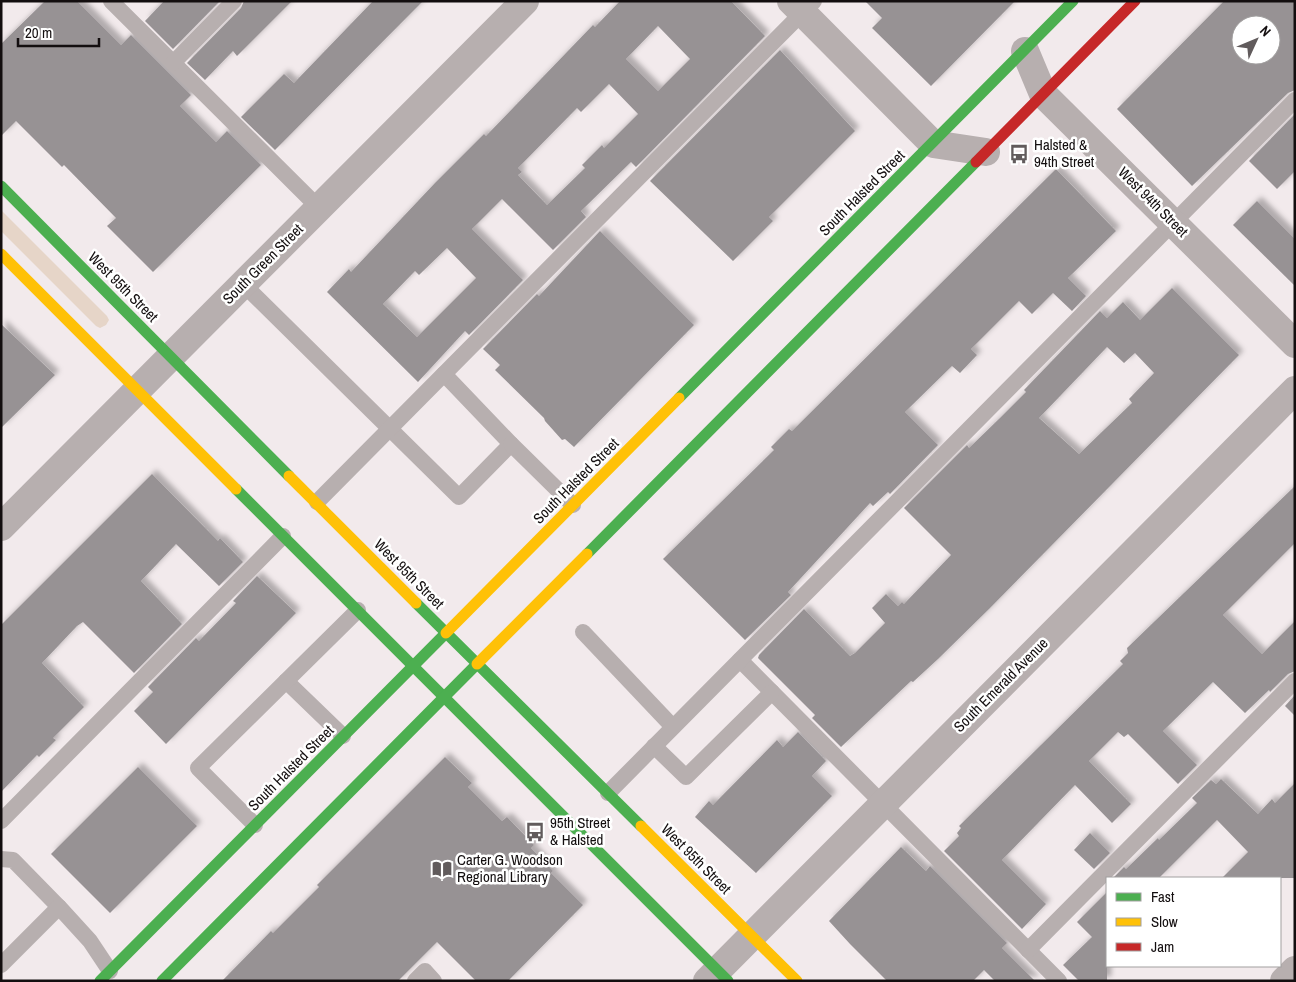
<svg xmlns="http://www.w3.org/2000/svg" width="1296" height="982" viewBox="0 0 1296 982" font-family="'Archivo Narrow',sans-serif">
<defs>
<filter id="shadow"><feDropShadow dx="4.5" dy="-4.5" stdDeviation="2.5" flood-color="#0004"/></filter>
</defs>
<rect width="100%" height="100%" fill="#f2eaec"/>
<path fill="#e6d5c8" d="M 1,210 L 107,316 L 109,320 L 106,325 L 100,328 L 96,326 L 1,231 Z"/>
<g fill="#979294" fill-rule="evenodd" filter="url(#shadow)">
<path d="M 45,1 L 77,1 L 121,45 L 131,35 L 191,95 L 180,106 L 216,142 L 227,131 L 261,165 L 153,272 L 107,226 L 116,218 L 64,165 L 62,167 L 16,121 L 1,136 L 1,44 Z"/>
<path d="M 164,1 L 220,1 L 173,49 L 145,21 Z"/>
<path d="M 244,1 L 292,1 L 237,56 L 233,51 L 205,80 L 187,63 L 241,8 Z"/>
<path d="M 373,1 L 423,1 L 275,150 L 241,117 L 284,74 L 294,83 Z"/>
<path d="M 620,1 L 731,1 L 765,36 L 636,167 L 631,162 L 581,211 L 586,217 L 553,250 L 502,199 L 472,229 L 523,280 L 469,335 L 465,331 L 418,382 L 327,292 L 349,269 L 351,272 L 435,183 L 484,134 L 486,136 L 593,25 L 595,27 ZM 658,26 L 690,59 L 658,91 L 626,59 ZM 609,84 L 638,114 L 604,148 L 602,145 L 582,165 L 585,168 L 547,205 L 518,175 L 522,172 L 518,168 L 577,108 L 581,112 ZM 447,248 L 476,278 L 417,337 L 383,304 L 415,271 L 419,275 Z"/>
<path d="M 865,1 L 1015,1 L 931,86 L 872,28 L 882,18 Z"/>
<path d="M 1224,1 L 1295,1 L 1295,90 L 1288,93 L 1192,186 L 1117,109 ZM 1241,25 L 1271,25 L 1271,55 L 1241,55 Z"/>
<path d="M 780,50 L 855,131 L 769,217 L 773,221 L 733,261 L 650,181 Z"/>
<path d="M 1295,114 L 1295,171 L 1277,189 L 1249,161 Z"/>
<path d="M 1056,169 L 1116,231 L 1068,278 L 1086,296 L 1072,311 L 1053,293 L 1032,314 L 1019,301 L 971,349 L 977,355 L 960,373 L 952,366 L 905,412 L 938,445 L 890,494 L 888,492 L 873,506 L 870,503 L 788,592 L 791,595 L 745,640 L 663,559 L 774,450 L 771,447 L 789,429 L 792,431 Z"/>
<path d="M 1257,201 L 1295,239 L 1295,286 L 1233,225 Z"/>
<path d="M 600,231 L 694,325 L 574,447 L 565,439 L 562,440 L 545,421 L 544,418 L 495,370 L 500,365 L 483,349 L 537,294 L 539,296 Z"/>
<path d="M 1172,288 L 1239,355 L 989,609 L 938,659 L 913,682 L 911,681 L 841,747 L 812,718 L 815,715 L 758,658 L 759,655 L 804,609 L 850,656 L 855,653 L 885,623 L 872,608 L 886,594 L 898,606 L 902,602 L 904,604 L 951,555 L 904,508 L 967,445 L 969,448 L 1000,418 L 1026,392 L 1024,390 L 1100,311 L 1107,318 L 1123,302 L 1140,320 ZM 1107,347 L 1124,363 L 1135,353 L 1154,373 L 1129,399 L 1132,403 L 1079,454 L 1039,418 Z"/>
<path d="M 1,324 L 55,375 L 1,428 Z"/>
<path d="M 152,474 L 218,541 L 220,538 L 243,562 L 219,586 L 176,544 L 141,581 L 182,624 L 134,673 L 83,622 L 77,626 L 42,663 L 84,707 L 53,738 L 56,740 L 39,757 L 37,755 L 1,792 L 1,625 Z"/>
<path d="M 1295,486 L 1295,543 L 1223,615 L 1262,654 L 1295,621 L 1295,671 L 1288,674 L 1270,692 L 1269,690 L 1245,713 L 1213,682 L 1163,731 L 1197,765 L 1178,784 L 1128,734 L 1124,737 L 1118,732 L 1089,761 L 1131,804 L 1112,823 L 1075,785 L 1002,860 L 1046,904 L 1022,929 L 944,851 L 959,836 L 957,833 L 961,828 L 959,826 L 1123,664 L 1120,661 L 1128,653 L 1127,648 Z"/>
<path d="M 257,576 L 296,613 L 166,744 L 134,711 L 153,692 L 148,687 L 196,638 L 199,641 L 236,603 L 233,601 Z"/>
<path d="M 1295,695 L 1295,716 L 1285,706 Z"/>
<path d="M 798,732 L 826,761 L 812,776 L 832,796 L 756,873 L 695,817 L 709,801 L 713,805 L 777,740 L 783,747 Z"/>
<path d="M 445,757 L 472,783 L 468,787 L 502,821 L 507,817 L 534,845 L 531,848 L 553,871 L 551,873 L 583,905 L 508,981 L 476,981 L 437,942 L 398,981 L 222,981 L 271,931 L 273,933 L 319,887 L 317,885 Z"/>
<path d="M 138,767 L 197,826 L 110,913 L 51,854 Z"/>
<path d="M 1221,779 L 1258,814 L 1272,799 L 1275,803 L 1295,783 L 1295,878 L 1222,878 L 1248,852 L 1217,820 L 1159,878 L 1113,878 L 1124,867 L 1126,869 L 1158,838 L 1159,840 L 1197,803 L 1192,798 L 1211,780 L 1216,784 Z"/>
<path d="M 1090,833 L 1110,853 L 1094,869 L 1074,850 Z"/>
<path d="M 901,847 L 926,871 L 930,866 L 1007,943 L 1002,948 L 1035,981 L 995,981 L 984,970 L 973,981 L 887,981 L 850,944 L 829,921 Z"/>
<path d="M 1107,892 L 1107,981 L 1079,981 L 1063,965 L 1092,937 L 1077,922 Z"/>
</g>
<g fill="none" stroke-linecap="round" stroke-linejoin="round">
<g stroke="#b7afaf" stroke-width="16">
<path d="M 111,1 L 319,208"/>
<path d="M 173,63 L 234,1"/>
<path d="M 243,284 L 459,497 L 511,444 L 444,374"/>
<path d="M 511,444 L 573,505"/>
<path d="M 317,502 L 814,1"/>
<path d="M 583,632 L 673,727"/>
<path d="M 740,660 L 1059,981"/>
<path d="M 286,681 L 343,736"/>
<path d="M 654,746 L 686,777 L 772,692"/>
<path d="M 608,793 L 1295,100"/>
<path d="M 1,821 L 283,536"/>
<path d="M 255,825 L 198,768 L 358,610"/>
<path d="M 1,859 L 13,860 L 59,907"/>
<path d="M 1028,950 L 1295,681"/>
<path d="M 1,965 L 59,907 L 90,941 L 110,971"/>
<path d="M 415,981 L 425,971 L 434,981"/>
</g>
<g stroke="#b7afaf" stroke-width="28">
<path d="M 791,1 L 933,144 L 986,152"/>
<path d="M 1025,51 L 1043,94 L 1295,344"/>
<path d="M 1,527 L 525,1"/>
<path d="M 707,981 L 1295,390"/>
<path d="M 1284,981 L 1295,970"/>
</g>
<g stroke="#4caf50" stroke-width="11">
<path d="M 1,186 L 289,476"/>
<path d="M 679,398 L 1073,1"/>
<path d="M 236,489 L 728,981"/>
<path d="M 587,554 L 976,162"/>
<path d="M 416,603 L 641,826"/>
<path d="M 100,981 L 446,633"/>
<path d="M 162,981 L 477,664"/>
</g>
<g stroke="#ffc107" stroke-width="11">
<path d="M 1,254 L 236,489"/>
<path d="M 289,476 L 416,603"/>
<path d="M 446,633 L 679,398"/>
<path d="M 477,664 L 587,554"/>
<path d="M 641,826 L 797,981"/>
</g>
<path stroke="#c62828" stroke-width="11" d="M 976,162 L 1135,1"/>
</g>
<defs>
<symbol id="bus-bare" viewBox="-9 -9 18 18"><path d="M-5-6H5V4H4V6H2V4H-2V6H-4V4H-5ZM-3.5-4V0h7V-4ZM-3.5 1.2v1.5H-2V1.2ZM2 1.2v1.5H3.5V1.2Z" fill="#615b5c" stroke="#fff" stroke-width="2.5" paint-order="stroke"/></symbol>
<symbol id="library-bare" viewBox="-9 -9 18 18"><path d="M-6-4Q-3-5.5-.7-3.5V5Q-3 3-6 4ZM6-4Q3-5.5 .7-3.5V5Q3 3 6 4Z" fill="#615b5c" stroke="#fff" stroke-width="2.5" paint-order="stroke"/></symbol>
</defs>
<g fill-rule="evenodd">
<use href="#bus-bare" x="1005" y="140" width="28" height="28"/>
<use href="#bus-bare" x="521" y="818" width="28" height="28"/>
<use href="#library-bare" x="428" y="855" width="28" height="28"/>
</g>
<g text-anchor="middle" stroke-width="5" stroke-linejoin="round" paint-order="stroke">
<g font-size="15" fill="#130e0f" stroke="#fff" text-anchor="start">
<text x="1034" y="150">Halsted &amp;<tspan x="1034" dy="17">94th Street</tspan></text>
<text x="550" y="828">95th Street<tspan x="550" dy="17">&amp; Halsted</tspan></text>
<text x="457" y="865">Carter G. Woodson<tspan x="457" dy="17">Regional Library</tspan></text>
</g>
<g font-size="15" fill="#130e0f" stroke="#fff">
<text transform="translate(862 193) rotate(-45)" y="5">South Halsted Street</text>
<text transform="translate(1153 202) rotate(45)" y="5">West 94th Street</text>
<text transform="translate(263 264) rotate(-45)" y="5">South Green Street</text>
<text transform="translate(123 287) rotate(45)" y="5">West 95th Street</text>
<text transform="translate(576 481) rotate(-45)" y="5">South Halsted Street</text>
<text transform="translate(409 574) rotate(45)" y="5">West 95th Street</text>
<text transform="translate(1001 685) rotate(-45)" y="5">South Emerald Avenue</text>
<text transform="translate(291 768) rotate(-45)" y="5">South Halsted Street</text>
<text transform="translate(696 859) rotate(45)" y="5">West 95th Street</text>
</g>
</g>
<rect width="1296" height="982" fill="none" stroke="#130e0f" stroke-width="5"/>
<rect x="1106" y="877" width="175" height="90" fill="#ffffff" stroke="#a19f9f"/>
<rect x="1116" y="893" width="25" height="8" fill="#4caf50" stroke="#a19f9f"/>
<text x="1151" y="902" font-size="15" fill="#130e0f">Fast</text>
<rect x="1116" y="918" width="25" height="8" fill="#ffc107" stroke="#a19f9f"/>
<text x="1151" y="927" font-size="15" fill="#130e0f">Slow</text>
<rect x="1116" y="943" width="25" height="8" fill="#c62828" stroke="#a19f9f"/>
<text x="1151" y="952" font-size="15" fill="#130e0f">Jam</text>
<g transform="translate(1256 40) rotate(46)"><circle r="24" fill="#ffffff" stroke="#a19f9f"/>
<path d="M0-4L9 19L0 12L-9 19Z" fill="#615b5c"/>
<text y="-8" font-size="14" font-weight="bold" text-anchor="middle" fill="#130e0f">N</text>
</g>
<path d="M18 38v8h81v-8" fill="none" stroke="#130e0f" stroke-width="2.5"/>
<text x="25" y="38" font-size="15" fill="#130e0f" stroke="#ffffff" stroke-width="4" paint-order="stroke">20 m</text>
</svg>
